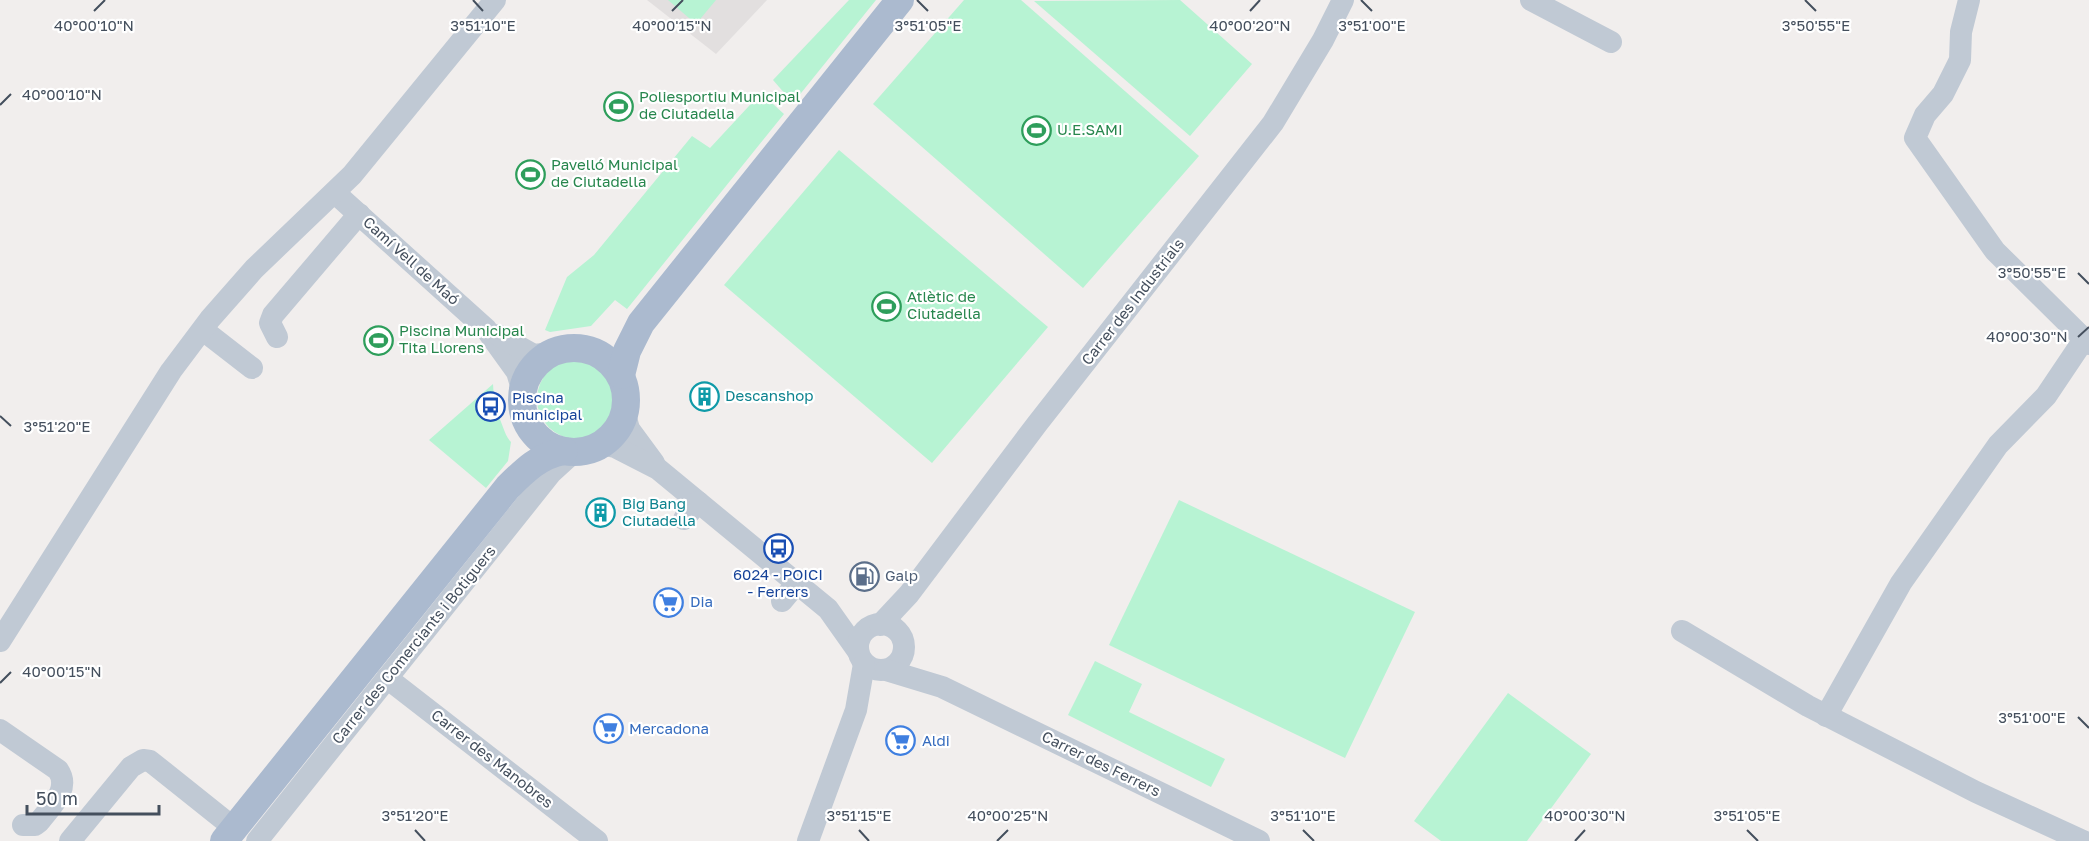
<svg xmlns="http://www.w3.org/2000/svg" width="2089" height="841" viewBox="0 0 2089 841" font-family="'Golos Text',sans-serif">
<rect width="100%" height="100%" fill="#f1eeed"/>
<path fill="#e2dfdf" d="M 647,0 L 767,0 L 716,54 Z"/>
<g fill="#b7f3d3">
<path d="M 668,0 L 716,0 L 696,24 Z"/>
<path d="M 849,0 L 876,0 L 793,103 L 773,80 Z"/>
<path d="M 964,0 L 1021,0 L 1199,156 L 1083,288 L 873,104 Z"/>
<path d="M 1180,0 L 1252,64 L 1190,136 L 1034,1 Z"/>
<path d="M 761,93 L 784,114 L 627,309 L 615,300 L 591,326 L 550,332 L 545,330 L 567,277 L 594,255 L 692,136 L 710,148 Z"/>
<path d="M 839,150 L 1048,327 L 932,463 L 724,285 Z"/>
<circle cx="577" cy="399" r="40"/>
<path d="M 493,384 L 494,399 L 487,402 L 491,415 L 497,414 C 503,423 504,435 511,442 L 508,461 L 486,488 L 429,440 Z"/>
<path d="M 1179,500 L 1415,612 L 1345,758 L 1109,645 Z"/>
<path d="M 1095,661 L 1142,684 L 1129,712 L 1225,759 L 1211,787 L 1068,715 Z"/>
<path d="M 1508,693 L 1591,754 L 1527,841 L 1441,841 L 1414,821 Z"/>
</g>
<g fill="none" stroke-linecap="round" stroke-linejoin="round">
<g stroke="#c0c9d4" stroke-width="22">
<path d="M 1531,0 L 1611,42"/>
<path d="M 1969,0 L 1961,32 L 1960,60 L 1943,94 L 1925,115 L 1915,138 L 1995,251 L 2089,344"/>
<path d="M 335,193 L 486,329 L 517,372 L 523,392"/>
<path d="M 203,330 L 252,368"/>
<path d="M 498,335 L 534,355 L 551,353"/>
<path d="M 277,337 L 270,323 L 273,315 L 359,214"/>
<path d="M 625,414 L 629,429 L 654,463"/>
<path d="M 602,444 L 615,447 L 658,469 L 828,609 L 857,650"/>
<path d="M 684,519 L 698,502"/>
<path d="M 782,601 L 797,583"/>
<circle cx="881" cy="647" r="23"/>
<path d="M 880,625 L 909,594 L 1037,424 L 1273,123 L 1323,40 L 1343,0"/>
<path d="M 1682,631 L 1808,706 L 1976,792 L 2083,841"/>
<path d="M 0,641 L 171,371 L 210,319 L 254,269 L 352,175 L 495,0"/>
<path d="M 886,670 L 942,687 L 1259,841"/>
<path d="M 387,678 L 597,841"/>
<path d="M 1826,716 L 1901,583 L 1998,445 L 2046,396 L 2083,341"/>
<path d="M 0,730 L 58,770 C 71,789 51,806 39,822 L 35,825 L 23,825"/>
<path d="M 70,841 L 131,767 L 143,760 L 150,761 L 234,828"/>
<path d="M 257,841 L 551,473 L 574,452"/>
<path d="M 808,841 L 856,710 L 864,664"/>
</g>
<g stroke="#abbacf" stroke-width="28">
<circle cx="574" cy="400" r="52"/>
<path d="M 621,375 L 627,351 L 641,323 L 900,0"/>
<path d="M 224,841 L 508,487 C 524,471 540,455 564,451"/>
</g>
</g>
<path fill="none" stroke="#444f5d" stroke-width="2" d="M 473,0 L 483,11M 917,0 L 928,11M 1361,0 L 1372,11M 1805,0 L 1816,11M 94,11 L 105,0M 672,11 L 683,0M 1250,11 L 1260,0M 0,105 L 11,94M 2078,273 L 2089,284M 2078,337 L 2089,327M 0,416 L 11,426M 0,683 L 11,672M 2078,717 L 2089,728M 415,830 L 425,841M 859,830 L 869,841M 1303,830 L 1314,841M 1747,830 L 1758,841M 997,841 L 1008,830M 1575,841 L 1585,830"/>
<defs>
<symbol id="stadium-ring" viewBox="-11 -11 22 22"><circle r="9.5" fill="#fff" stroke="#2e9e5b" stroke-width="1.5"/><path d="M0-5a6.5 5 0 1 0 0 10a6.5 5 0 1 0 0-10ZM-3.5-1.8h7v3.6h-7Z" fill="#2e9e5b"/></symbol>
<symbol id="building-ring" viewBox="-11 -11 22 22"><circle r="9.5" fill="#fff" stroke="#0f9aa8" stroke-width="1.5"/><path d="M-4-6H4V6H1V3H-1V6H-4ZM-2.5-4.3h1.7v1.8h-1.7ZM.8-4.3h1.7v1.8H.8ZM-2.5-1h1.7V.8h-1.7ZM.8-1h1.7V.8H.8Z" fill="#0f9aa8"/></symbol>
<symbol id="bus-ring" viewBox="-11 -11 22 22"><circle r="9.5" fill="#fff" stroke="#1a4fb4" stroke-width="1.5"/><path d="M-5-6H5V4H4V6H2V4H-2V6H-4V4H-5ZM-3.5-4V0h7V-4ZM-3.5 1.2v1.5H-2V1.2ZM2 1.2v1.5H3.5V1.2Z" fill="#1a4fb4"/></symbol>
<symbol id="fuel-ring" viewBox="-11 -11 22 22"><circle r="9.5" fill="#fff" stroke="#5c6f8a" stroke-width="1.5"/><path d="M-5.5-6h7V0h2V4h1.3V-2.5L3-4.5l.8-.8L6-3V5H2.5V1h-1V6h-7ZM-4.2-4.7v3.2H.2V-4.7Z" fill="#5c6f8a"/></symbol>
<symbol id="supermarket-ring" viewBox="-11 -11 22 22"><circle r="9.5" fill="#fff" stroke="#3f7fe0" stroke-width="1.5"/><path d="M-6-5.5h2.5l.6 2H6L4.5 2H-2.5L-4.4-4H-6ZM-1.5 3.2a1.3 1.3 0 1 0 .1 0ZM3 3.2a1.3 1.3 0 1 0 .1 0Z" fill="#3f7fe0"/></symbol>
</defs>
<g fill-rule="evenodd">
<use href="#stadium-ring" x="602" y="90" width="33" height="33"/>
<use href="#stadium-ring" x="1020" y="114" width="33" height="33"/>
<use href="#stadium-ring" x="514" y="158" width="33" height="33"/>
<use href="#stadium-ring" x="870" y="290" width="33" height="33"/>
<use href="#stadium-ring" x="362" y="324" width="33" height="33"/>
<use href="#building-ring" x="688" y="380" width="33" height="33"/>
<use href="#bus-ring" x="474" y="390" width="33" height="33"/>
<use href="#building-ring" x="584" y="496" width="33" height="33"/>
<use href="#bus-ring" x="762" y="532" width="33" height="33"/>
<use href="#fuel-ring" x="848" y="560" width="33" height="33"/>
<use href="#supermarket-ring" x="652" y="586" width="33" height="33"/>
<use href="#supermarket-ring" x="592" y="712" width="33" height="33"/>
<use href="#supermarket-ring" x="884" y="724" width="33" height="33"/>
</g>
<g text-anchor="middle" stroke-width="4.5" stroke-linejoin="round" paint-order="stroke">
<g font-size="15" fill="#27864d" stroke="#fff" text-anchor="start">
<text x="639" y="102">Poliesportiu Municipal<tspan x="639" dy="17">de Ciutadella</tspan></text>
<text x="1057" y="135">U.E.SAMI</text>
<text x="551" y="170">Pavelló Municipal<tspan x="551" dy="17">de Ciutadella</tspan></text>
<text x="907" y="302">Atlètic de<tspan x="907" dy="17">Ciutadella</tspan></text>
<text x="399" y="336">Piscina Municipal<tspan x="399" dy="17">Tita Llorens</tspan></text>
</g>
<g font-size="15" fill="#444f5d" stroke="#fff">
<text transform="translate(411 261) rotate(42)" y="5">Camí Vell de Maó</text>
<text transform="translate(1133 302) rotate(-52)" y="5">Carrer des Industrials</text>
<text transform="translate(414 645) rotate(-51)" y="5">Carrer des Comerciants i Botiguers</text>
<text transform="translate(492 759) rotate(38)" y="5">Carrer des Manobres</text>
<text transform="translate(1101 764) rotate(26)" y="5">Carrer des Ferrers</text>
</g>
<g font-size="15" fill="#0d838f" stroke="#fff" text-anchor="start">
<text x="725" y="401">Descanshop</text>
<text x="622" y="509">Big Bang<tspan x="622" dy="17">Ciutadella</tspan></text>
</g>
<g font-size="15" fill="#164399" stroke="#fff" text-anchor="start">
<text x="512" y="403">Piscina<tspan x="512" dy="17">municipal</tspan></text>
<text x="778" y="580" text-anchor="middle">6024 - POICI<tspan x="778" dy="17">- Ferrers</tspan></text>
</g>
<g font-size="15" fill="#4e5e75" stroke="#fff" text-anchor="start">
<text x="885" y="581">Galp</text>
</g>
<g font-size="15" fill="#366cbe" stroke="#fff" text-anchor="start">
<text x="690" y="607">Dia</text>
<text x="629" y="734">Mercadona</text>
<text x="922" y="746">Aldi</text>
</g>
</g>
<g font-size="15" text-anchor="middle" fill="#444f5d" stroke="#fff" stroke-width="4.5" stroke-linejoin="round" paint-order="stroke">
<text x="94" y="31">40°00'10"N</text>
<text x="483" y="31">3°51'10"E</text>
<text x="672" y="31">40°00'15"N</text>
<text x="928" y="31">3°51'05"E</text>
<text x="1250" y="31">40°00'20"N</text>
<text x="1372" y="31">3°51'00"E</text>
<text x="1816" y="31">3°50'55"E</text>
<text x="62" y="100">40°00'10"N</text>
<text x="2032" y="278">3°50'55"E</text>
<text x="2027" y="342">40°00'30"N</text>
<text x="57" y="432">3°51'20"E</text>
<text x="62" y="677">40°00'15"N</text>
<text x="2032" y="723">3°51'00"E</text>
<text x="415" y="821">3°51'20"E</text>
<text x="859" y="821">3°51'15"E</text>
<text x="1008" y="821">40°00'25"N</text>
<text x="1303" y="821">3°51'10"E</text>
<text x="1585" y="821">40°00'30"N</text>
<text x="1747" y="821">3°51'05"E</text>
</g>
<path d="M27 805v9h132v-9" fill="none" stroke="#444f5d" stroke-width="3"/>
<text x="36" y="805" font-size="18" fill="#444f5d" stroke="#ffffff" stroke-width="4.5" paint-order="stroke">50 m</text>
</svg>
